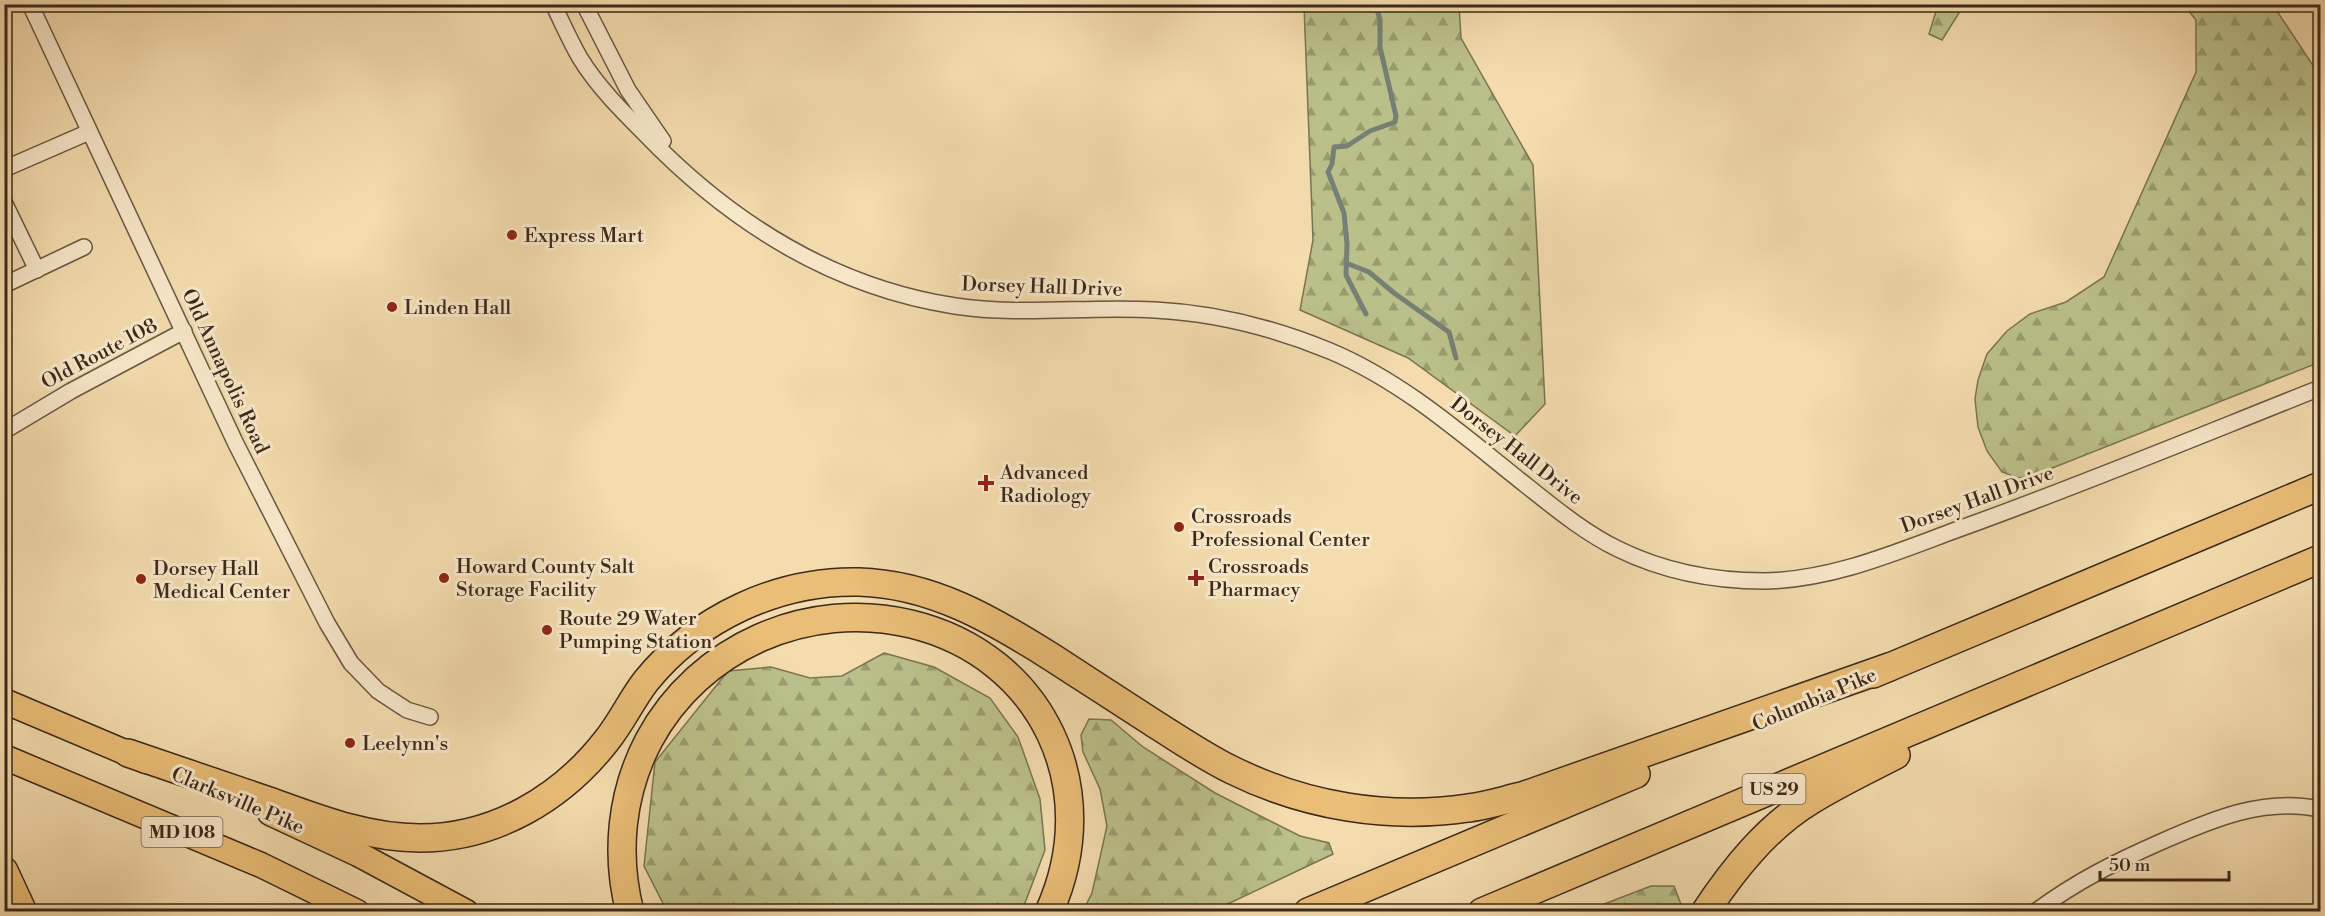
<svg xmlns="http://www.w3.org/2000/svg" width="2325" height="916" viewBox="0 0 2325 916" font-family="'Libre Bodoni',serif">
<defs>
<pattern id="forest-firs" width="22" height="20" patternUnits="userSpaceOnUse" patternTransform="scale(1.5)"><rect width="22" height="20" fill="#bbc08a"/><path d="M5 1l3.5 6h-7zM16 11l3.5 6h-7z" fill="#999c70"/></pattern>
</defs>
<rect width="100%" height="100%" fill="#f4dcae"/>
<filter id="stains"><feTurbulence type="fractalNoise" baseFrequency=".00333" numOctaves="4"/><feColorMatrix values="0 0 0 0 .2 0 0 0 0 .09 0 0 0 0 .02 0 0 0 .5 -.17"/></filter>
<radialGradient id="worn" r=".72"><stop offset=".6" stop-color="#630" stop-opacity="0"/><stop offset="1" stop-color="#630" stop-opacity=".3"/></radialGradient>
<g fill="url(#forest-firs)" stroke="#7b7452" stroke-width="1.5">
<path d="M 1304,5 L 1459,5 L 1461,38 L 1533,165 L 1545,404 L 1515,436 L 1408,358 L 1300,310 L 1313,240 Z"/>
<path d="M 1938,5 L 1964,5 L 1942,40 L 1929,34 Z"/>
<path d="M 2184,5 L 2273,5 L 2320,76 L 2320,362 L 2032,476 L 2018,478 L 2002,472 L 1987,451 L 1978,427 L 1975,399 L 1978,380 L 1987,354 L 2007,331 L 2030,314 L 2066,302 L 2104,277 L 2196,72 L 2196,20 Z"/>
<path d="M 884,653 L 934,667 L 990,698 L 1018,737 L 1040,799 L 1045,850 L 1022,911 L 667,911 L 644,866 L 655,762 L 728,671 L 771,667 L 810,678 L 842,676 Z"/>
<path d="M 1089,719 L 1111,720 L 1143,747 L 1215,793 L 1300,836 L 1329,843 L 1333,854 L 1213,911 L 1083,911 L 1092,893 L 1107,826 L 1100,789 L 1083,752 L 1081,735 Z"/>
<path d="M 1651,886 L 1674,886 L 1682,907 L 1679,911 L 1586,911 Z"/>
</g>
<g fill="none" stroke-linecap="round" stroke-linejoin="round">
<g stroke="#768075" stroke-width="5">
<path d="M 1346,263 L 1369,272 L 1394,293 L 1449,332 L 1456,358"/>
<path d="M 1366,314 L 1346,275 L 1347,244 L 1344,213 L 1328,172 L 1332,164 L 1334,147 L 1347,146 L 1370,131 L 1395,122 L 1396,116 L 1380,47 L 1380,19 L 1375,4"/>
</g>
<defs>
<g id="minor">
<path d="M 30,4 L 236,444 L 327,623 L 351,663 L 378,691 L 407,710 L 430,717"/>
<path d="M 553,4 C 562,22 570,41 580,58 C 597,86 622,111 645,134 C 730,222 832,287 955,306 C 1021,316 1088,306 1155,310 C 1215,313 1274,328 1330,351 C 1404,382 1465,437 1527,486 C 1556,509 1585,533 1618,549 C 1663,571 1714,581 1764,581 C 1831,580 1894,553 1956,530 C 2079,486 2199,436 2320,388"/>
<path d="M 584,4 L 628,90 L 663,141"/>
<path d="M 4,169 L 89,132"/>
<path d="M 4,202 L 37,270"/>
<path d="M 4,285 L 84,247"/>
<path d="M 4,431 L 71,391 L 184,331"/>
<path d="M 2035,912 C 2077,881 2115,862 2163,841 C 2213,819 2265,797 2320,809"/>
</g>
<g id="primary">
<path d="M 4,701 L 146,761"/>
<path d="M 4,757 L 261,865 L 357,912"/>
<path d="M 270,813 L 358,854 L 466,912"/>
</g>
<g id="motorway">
<path d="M 1873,674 L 2320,486"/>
<path d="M 128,753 C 175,769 222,785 269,801 C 319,819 367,838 420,838 C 495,838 562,798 607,740 C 622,721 632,699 646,681 C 697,618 778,580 859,582 C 932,584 993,620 1053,658 C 1088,681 1123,703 1158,726 C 1182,741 1207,758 1232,770 C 1305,806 1388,820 1468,808 C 1486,806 1504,800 1522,796 L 1889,667"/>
<path d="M 4,871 L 23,912"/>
<path d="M 630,912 C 615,854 621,793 649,740 C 699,647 808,599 911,624 C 1043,656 1105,789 1049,912"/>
<path d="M 1308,912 L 1636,774"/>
<path d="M 1482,912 L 2320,559"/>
<path d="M 1705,912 C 1733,870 1766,828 1810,801 C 1837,784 1867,770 1896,755"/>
</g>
</defs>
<use href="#minor" stroke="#69563f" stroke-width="18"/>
<use href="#primary" stroke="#3b291a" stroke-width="27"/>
<use href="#motorway" stroke="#3b291a" stroke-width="30"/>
<use href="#minor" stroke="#f8e8ca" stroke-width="15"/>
<use href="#primary" stroke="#eabe77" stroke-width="24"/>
<use href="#motorway" stroke="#eabe77" stroke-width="27"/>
</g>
<g fill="#8f2418" stroke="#f8e8ca" stroke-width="2">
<circle cx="512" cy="235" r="6"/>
<circle cx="392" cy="307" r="6"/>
<path d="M983 474h6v6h6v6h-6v6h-6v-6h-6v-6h6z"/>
<circle cx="1179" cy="527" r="6"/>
<circle cx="444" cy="578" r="6"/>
<path d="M1193 569h6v6h6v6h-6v6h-6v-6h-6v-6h6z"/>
<circle cx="141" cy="579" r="6"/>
<circle cx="547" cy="630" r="6"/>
<circle cx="350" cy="743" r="6"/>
</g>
<g text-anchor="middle" stroke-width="6" stroke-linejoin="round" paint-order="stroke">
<g fill="#f8e8ca" stroke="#74624f" stroke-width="1.5">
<rect x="1742.5" y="774" width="63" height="30" rx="4.5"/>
<rect x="141.5" y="817" width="81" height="30" rx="4.5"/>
</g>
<g font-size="18" font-weight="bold" fill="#3b291a">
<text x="1774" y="795">US 29</text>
<text x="182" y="838">MD 108</text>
</g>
<g font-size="20" fill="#3b291a" stroke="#f8e8ca" text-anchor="start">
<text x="524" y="242">Express Mart</text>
<text x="404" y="314">Linden Hall</text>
<text x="1000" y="479">Advanced<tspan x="1000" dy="23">Radiology</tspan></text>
<text x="1191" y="523">Crossroads<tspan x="1191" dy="23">Professional Center</tspan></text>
<text x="456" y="573">Howard County Salt<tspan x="456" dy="23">Storage Facility</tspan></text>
<text x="1208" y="573">Crossroads<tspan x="1208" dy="23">Pharmacy</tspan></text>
<text x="153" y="575">Dorsey Hall<tspan x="153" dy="23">Medical Center</tspan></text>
<text x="559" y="625">Route 29 Water<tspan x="559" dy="23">Pumping Station</tspan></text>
<text x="362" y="750">Leelynn's</text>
</g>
<g font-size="20" fill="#3b291a" stroke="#f8e8ca">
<text transform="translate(1042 286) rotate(2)" y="7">Dorsey Hall Drive</text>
<text transform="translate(99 353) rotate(-28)" y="7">Old Route 108</text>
<text transform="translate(226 371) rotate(65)" y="7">Old Annapolis Road</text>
<text transform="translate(1517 450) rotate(38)" y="7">Dorsey Hall Drive</text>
<text transform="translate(1977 499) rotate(-20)" y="7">Dorsey Hall Drive</text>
<text transform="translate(1814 699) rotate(-23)" y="7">Columbia Pike</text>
<text transform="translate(238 800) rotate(23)" y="7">Clarksville Pike</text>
</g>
</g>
<rect width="2325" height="916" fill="none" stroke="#f4dcae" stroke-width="24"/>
<rect x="6" y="6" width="2313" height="904" fill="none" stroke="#3b291a" stroke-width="3"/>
<rect x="12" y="12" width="2301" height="892" fill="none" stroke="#3b291a" stroke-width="1.5"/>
<path d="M2100 871v9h129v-9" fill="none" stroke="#3b291a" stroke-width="3"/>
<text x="2109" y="871" font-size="18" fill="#3b291a" stroke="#f8e8ca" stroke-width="4.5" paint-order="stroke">50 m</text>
<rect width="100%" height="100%" filter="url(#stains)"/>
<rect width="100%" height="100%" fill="url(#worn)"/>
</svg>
